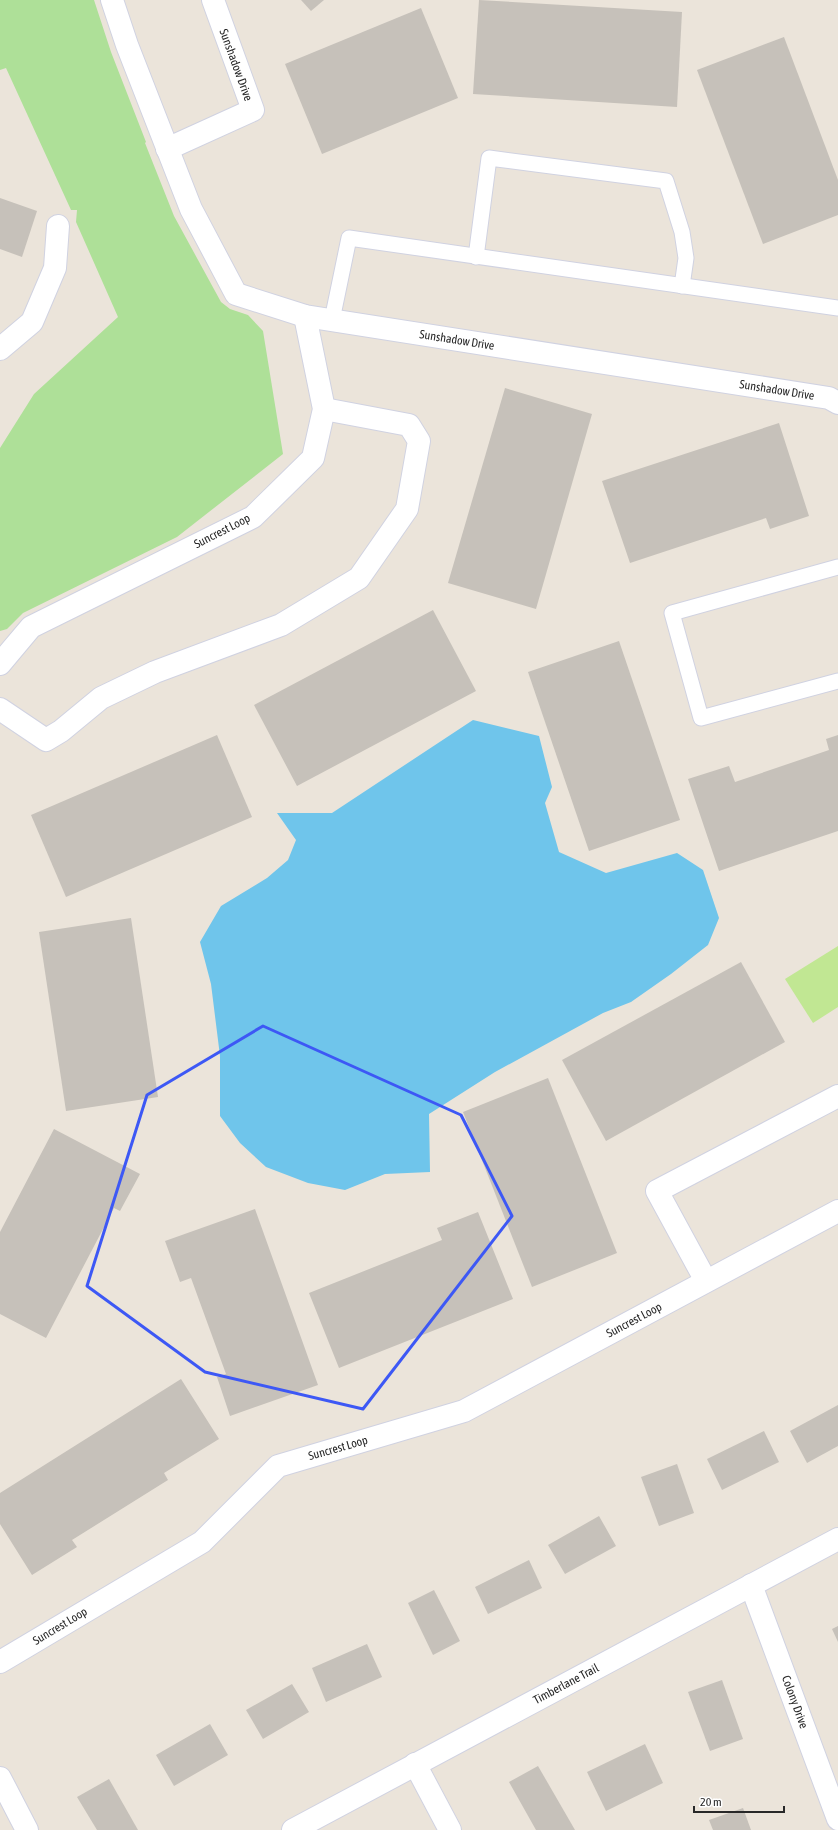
<svg xmlns="http://www.w3.org/2000/svg" width="838" height="1830" viewBox="0 0 838 1830" font-family="'Asap Condensed',sans-serif">
<rect width="100%" height="100%" fill="#ebe4da"/>
<path fill="#aee098" d="M 0,0 L 94,0 L 111,52 L 146,142 L 145,143 L 174,216 L 221,302 L 230,309 L 248,315 L 263,331 L 283,454 L 177,537 L 23,613 L 7,629 L 0,631 L 0,448 L 34,394 L 118,317 L 76,222 L 77,210 L 71,210 L 6,68 L 0,70 Z"/>
<path fill="#c1e793" d="M 838,946 L 838,1007 L 813,1023 L 785,979 Z"/>
<path fill="#6fc5eb" d="M 473,720 L 539,736 L 552,787 L 545,803 L 559,852 L 606,873 L 677,853 L 703,870 L 719,918 L 708,945 L 671,974 L 631,1002 L 603,1013 L 495,1072 L 429,1114 L 430,1172 L 385,1174 L 345,1190 L 308,1183 L 266,1167 L 240,1143 L 220,1116 L 220,1056 L 211,984 L 200,942 L 221,906 L 267,878 L 288,860 L 296,840 L 277,813 L 332,813 Z"/>
<g fill="#c6c1ba">
<path d="M 301,0 L 324,0 L 311,11 Z"/>
<path d="M 479,0 L 682,12 L 677,107 L 473,94 Z"/>
<path d="M 421,8 L 458,98 L 322,154 L 285,64 Z"/>
<path d="M 784,37 L 838,180 L 838,215 L 763,244 L 697,70 Z"/>
<path d="M 0,198 L 37,211 L 22,257 L 0,249 Z"/>
<path d="M 505,388 L 592,414 L 536,609 L 448,583 Z"/>
<path d="M 779,423 L 809,516 L 770,529 L 766,518 L 630,563 L 602,481 Z"/>
<path d="M 433,610 L 476,691 L 297,786 L 254,705 Z"/>
<path d="M 619,641 L 680,820 L 589,851 L 528,672 Z"/>
<path d="M 217,735 L 252,817 L 66,897 L 31,815 Z"/>
<path d="M 838,735 L 838,831 L 719,871 L 688,779 L 729,766 L 735,782 L 829,750 L 826,739 Z"/>
<path d="M 131,918 L 158,1097 L 66,1111 L 39,932 Z"/>
<path d="M 741,962 L 785,1042 L 606,1141 L 562,1060 Z"/>
<path d="M 548,1078 L 617,1253 L 532,1287 L 463,1112 Z"/>
<path d="M 54,1129 L 140,1174 L 120,1211 L 114,1208 L 46,1338 L 0,1314 L 0,1232 Z"/>
<path d="M 255,1209 L 318,1385 L 230,1416 L 217,1377 L 226,1374 L 191,1278 L 180,1282 L 165,1241 Z"/>
<path d="M 478,1212 L 513,1299 L 339,1368 L 309,1293 L 442,1240 L 437,1228 Z"/>
<path d="M 181,1379 L 219,1439 L 164,1473 L 168,1480 L 72,1540 L 77,1547 L 32,1575 L 0,1524 L 0,1493 Z"/>
<path d="M 838,1405 L 838,1446 L 807,1463 L 790,1431 Z"/>
<path d="M 764,1431 L 779,1462 L 722,1490 L 707,1459 Z"/>
<path d="M 677,1464 L 694,1513 L 659,1526 L 641,1477 Z"/>
<path d="M 599,1516 L 616,1546 L 565,1574 L 548,1545 Z"/>
<path d="M 529,1560 L 542,1588 L 488,1614 L 475,1587 Z"/>
<path d="M 434,1590 L 460,1641 L 433,1655 L 408,1603 Z"/>
<path d="M 838,1626 L 838,1642 L 832,1629 Z"/>
<path d="M 367,1644 L 382,1677 L 326,1702 L 312,1668 Z"/>
<path d="M 722,1680 L 743,1739 L 710,1751 L 688,1692 Z"/>
<path d="M 292,1684 L 309,1712 L 263,1739 L 246,1710 Z"/>
<path d="M 210,1724 L 228,1755 L 174,1786 L 156,1755 Z"/>
<path d="M 645,1744 L 663,1783 L 606,1811 L 587,1772 Z"/>
<path d="M 538,1766 L 575,1830 L 536,1830 L 509,1782 Z"/>
<path d="M 109,1779 L 138,1830 L 97,1830 L 77,1797 Z"/>
<path d="M 743,1808 L 751,1830 L 713,1830 L 709,1820 Z"/>
</g>
<g fill="none" stroke-linecap="round" stroke-linejoin="round">
<defs>
<g id="service">
<path d="M 476,257 L 489,158 L 666,181 L 682,232 L 686,258 L 682,286"/>
<path d="M 332,320 L 349,238 L 838,308"/>
<path d="M 838,567 L 672,613 L 701,718 L 838,681"/>
</g>
<g id="minor">
<path d="M 112,0 L 127,45 L 191,209 L 236,294 L 305,316 L 829,398 L 838,403"/>
<path d="M 167,149 L 253,110 L 213,0"/>
<path d="M 0,349 L 32,322 L 55,268 L 58,226"/>
<path d="M 0,664 L 31,627 L 253,517 L 313,458 L 324,409 L 305,316"/>
<path d="M 0,709 L 46,740 L 61,731 L 101,698 L 155,672 L 281,625 L 359,578 L 407,509 L 419,441 L 409,425 L 324,409"/>
<path d="M 706,1281 L 657,1191 L 838,1096"/>
<path d="M 751,1585 L 838,1819"/>
<path d="M 0,1662 L 202,1542 L 278,1466 L 464,1411 L 838,1211"/>
<path d="M 415,1764 L 450,1830"/>
<path d="M 0,1778 L 27,1830"/>
<path d="M 293,1830 L 838,1539"/>
</g>
</defs>
<use href="#service" stroke="#d0d2e1" stroke-width="17"/>
<use href="#minor" stroke="#d0d2e1" stroke-width="24"/>
<use href="#service" stroke="#fff" stroke-width="15"/>
<use href="#minor" stroke="#fff" stroke-width="22"/>
</g>
<path fill="none" stroke="#3d58f5" stroke-width="3" stroke-linejoin="round" d="M 263,1026 L 461,1115 L 512,1216 L 363,1409 L 205,1372 L 87,1286 L 147,1095 Z"/>
<g text-anchor="middle" stroke-width="3" stroke-linejoin="round" paint-order="stroke">
<g font-size="12" fill="#282828" stroke="#fff">
<text transform="translate(236 65) rotate(70)" y="4">Sunshadow Drive</text>
<text transform="translate(457 340) rotate(9)" y="4">Sunshadow Drive</text>
<text transform="translate(777 390) rotate(9)" y="4">Sunshadow Drive</text>
<text transform="translate(222 531) rotate(-27)" y="4">Suncrest Loop</text>
<text transform="translate(634 1320) rotate(-28)" y="4">Suncrest Loop</text>
<text transform="translate(338 1448) rotate(-16)" y="4">Suncrest Loop</text>
<text transform="translate(60 1626) rotate(-31)" y="4">Suncrest Loop</text>
<text transform="translate(566 1684) rotate(-28)" y="4">Timberlane Trail</text>
<text transform="translate(795 1702) rotate(70)" y="4">Colony Drive</text>
</g>
</g>
<path d="M694 1806v6h90v-6" fill="none" stroke="#282828" stroke-width="2"/>
<text x="700" y="1806" font-size="12" fill="#282828" stroke="#ffffff" stroke-width="3" paint-order="stroke">20 m</text>
</svg>
